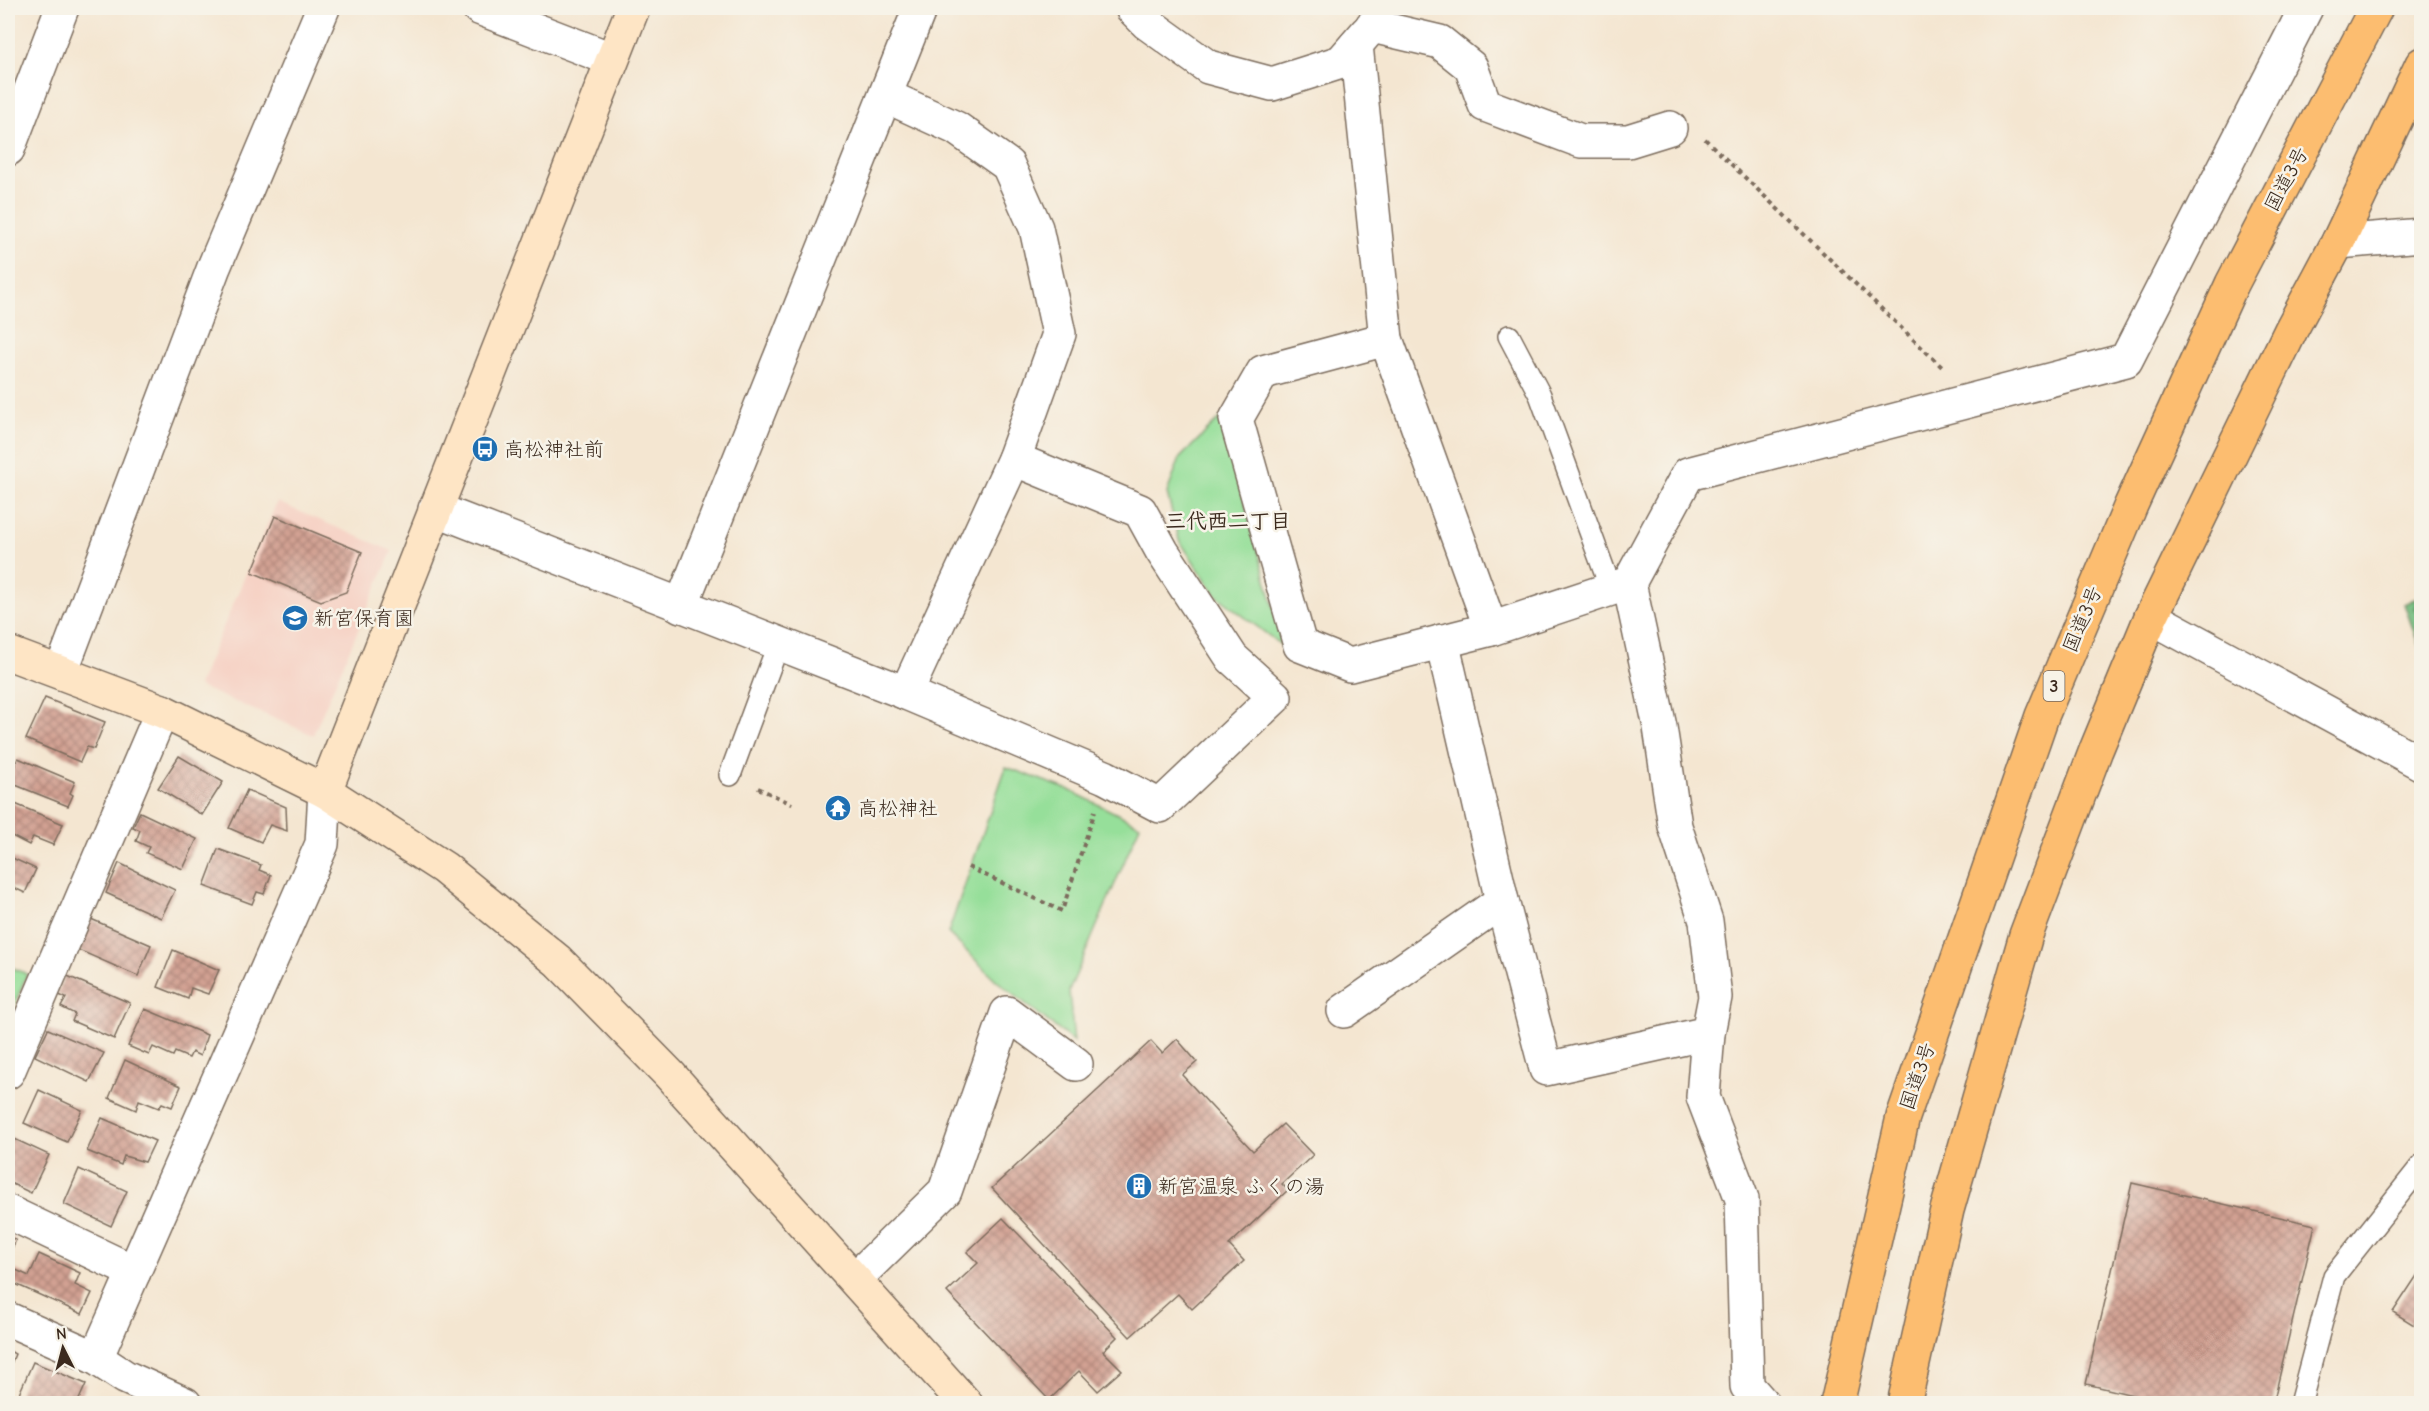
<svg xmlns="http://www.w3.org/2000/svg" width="2429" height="1411" viewBox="0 0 2429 1411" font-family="'Comic Neue','Klee One',sans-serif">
<defs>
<pattern id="forest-firs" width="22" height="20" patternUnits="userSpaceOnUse" patternTransform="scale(1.5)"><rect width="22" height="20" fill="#78be82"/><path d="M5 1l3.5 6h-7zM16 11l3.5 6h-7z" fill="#649b6a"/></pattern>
<pattern id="building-cross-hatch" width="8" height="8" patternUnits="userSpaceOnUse" patternTransform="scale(1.5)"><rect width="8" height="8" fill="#d2a193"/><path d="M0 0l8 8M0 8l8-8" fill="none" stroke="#ac8377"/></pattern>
</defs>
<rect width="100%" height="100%" fill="#f7f3e8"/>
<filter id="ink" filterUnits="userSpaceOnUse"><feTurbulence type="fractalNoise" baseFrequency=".0167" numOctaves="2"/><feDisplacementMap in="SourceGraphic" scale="12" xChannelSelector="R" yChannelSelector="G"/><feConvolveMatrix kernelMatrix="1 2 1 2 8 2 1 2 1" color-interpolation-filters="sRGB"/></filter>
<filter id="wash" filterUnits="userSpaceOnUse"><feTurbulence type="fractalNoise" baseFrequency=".008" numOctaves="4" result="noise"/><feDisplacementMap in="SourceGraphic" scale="24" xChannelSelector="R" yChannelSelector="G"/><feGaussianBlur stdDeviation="1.35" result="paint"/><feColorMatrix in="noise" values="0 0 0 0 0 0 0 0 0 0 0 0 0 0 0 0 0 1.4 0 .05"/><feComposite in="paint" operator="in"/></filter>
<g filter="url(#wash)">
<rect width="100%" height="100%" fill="#f4e6d1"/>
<path fill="#f6d2c5" d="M 277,502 L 392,551 L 313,735 L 198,686 Z"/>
<path fill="url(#forest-firs)" stroke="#5a7450" stroke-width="1.5" d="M 2421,596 L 2421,652 L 2404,604 Z"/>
<g fill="#96df9a" stroke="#68845c" stroke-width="1.5">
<path d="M 1221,417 L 1285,648 L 1216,595 L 1179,540 L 1167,493 L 1180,458 Z"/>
<path d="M 1006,767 L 1069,790 L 1140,825 L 1069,991 L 1074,1042 L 997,981 L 948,933 Z"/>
<path d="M 8,966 L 27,974 L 10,1016 L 8,1015 Z"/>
</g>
<g id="blocks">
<g fill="url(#building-cross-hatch)">
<path d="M 275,516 L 362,552 L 346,592 L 321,601 L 252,572 Z"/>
<path d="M 45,698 L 105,722 L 94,749 L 87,747 L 80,762 L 26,739 Z"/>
<path d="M 179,756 L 223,782 L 202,815 L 158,788 Z"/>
<path d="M 18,758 L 75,782 L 70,793 L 73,795 L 68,806 L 8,782 Z"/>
<path d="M 247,790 L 286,807 L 287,831 L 270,825 L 261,842 L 229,828 Z"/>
<path d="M 8,801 L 63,824 L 53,845 L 33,837 L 29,845 L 8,834 Z"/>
<path d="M 140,812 L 197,839 L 183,869 L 146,853 L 149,847 L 136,841 L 140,830 L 133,827 Z"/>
<path d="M 218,849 L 261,865 L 259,870 L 271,875 L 264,894 L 257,892 L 252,904 L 204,886 Z"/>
<path d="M 8,856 L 36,869 L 25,893 L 8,885 Z"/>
<path d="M 119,863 L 175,890 L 161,918 L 106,893 Z"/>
<path d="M 91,919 L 151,945 L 138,976 L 76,949 Z"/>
<path d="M 173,950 L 219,970 L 208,994 L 191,988 L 188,999 L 158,987 Z"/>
<path d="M 65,975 L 130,1003 L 114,1039 L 72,1021 L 75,1014 L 61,1007 L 66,998 L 57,994 Z"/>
<path d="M 145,1009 L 207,1035 L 200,1056 L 192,1052 L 189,1058 L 175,1052 L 173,1056 L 153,1047 L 149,1055 L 128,1046 Z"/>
<path d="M 48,1029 L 104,1053 L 89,1082 L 35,1056 Z"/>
<path d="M 1177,1039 L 1197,1062 L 1182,1075 L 1253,1151 L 1283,1124 L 1313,1155 L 1282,1184 L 1288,1190 L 1229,1245 L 1244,1261 L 1192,1309 L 1178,1294 L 1130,1337 L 992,1188 L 1151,1041 L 1162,1053 Z"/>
<path d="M 125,1060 L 181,1086 L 172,1107 L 162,1103 L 159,1108 L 139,1100 L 136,1110 L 109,1098 Z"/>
<path d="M 39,1090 L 82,1110 L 67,1142 L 24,1123 Z"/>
<path d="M 102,1118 L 155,1141 L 145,1162 L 124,1156 L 121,1165 L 87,1151 Z"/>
<path d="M 8,1136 L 49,1155 L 31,1193 L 8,1182 Z"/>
<path d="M 79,1169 L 127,1191 L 111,1226 L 64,1204 Z"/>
<path d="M 2132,1183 L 2315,1225 L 2273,1404 L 2171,1404 L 2086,1384 Z"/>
<path d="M 1003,1218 L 1117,1337 L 1103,1351 L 1122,1370 L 1098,1391 L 1079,1371 L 1049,1400 L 947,1292 L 978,1263 L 967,1252 Z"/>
<path d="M 8,1236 L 16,1240 L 8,1257 Z"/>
<path d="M 39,1254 L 80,1273 L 75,1285 L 92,1293 L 82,1314 L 11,1282 L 16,1270 L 29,1276 Z"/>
<path d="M 2422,1268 L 2422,1330 L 2393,1312 Z"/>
<path d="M 8,1350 L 15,1354 L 8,1371 Z"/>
<path d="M 33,1362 L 86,1384 L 77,1404 L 41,1404 L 19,1394 Z"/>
</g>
</g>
</g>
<g filter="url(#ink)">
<use href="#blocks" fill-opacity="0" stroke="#7c6c5d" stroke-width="1.5"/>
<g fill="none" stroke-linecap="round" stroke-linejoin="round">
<defs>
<g id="lane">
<path d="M 1509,336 L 1540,395 L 1611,589"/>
<path d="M 730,775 L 778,645"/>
<path d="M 2300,1404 L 2334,1276 L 2422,1165"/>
</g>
<g id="street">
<path d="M 479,8 L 611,59"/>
<path d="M 1132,8 L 1147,23 L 1208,67 L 1272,84 L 1341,62 L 1367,32"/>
<path d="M 1372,26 L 1440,42 L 1471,67 L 1485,105 L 1581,141 L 1628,141 L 1670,128"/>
<path d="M 1356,45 L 1386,339 L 1491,629"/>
<path d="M 886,96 L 956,128 L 1008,165 L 1036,228 L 1059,334 L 1014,459 L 906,693"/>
<path d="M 8,149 L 62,8"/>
<path d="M 2338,242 L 2422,235"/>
<path d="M 1386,339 L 1263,372 L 1236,419 L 1300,645 L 1350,665 L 1491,629 L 1629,583 L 1688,474 L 2126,360 L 2306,8"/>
<path d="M 435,509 L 906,693 L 1105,777 L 1160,806 L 1275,697 L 1232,658 L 1162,551 L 1140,511 L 1014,459"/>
<path d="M 681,606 L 920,8"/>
<path d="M 2151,617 L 2422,764"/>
<path d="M 1442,641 L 1502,901 L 1546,1069 L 1708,1033 L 1715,997 L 1706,921 L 1675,826 L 1660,727 L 1629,583"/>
<path d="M 61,672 L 214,267 L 323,8"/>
<path d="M 1344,1011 L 1502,901"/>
<path d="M 1708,1033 L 1703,1097 L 1742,1199 L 1747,1386 L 1763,1404"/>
<path d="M 8,1072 L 162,711"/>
<path d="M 8,1212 L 134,1272"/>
<path d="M 855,1279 L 945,1191 L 1007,1013 L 1076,1064"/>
<path d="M 8,1319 L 96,1358 L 125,1377 L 185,1404"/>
<path d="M 96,1358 L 322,844 L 325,791"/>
</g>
<g id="secondary">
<path d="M 8,653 L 162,711 L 325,791 L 444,868 L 558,961 L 669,1074 L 966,1404"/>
<path d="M 325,791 L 633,8"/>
</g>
<g id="highway">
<path d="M 1837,1404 L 1903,1117 L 2042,716 L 2131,505 L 2232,284 L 2376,8"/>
<path d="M 1904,1404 L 1947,1210 L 2026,935 L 2096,750 L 2151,617 L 2291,330 L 2338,242 L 2422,64"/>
</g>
</defs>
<use href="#lane" stroke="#7c6c5d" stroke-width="24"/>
<use href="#street" stroke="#7c6c5d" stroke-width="36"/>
<use href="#secondary" stroke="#7c6c5d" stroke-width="36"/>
<use href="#highway" stroke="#7c6c5d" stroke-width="36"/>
<g stroke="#7c6c5d" stroke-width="4" stroke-dasharray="4.5 4.5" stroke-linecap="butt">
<path d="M 1705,139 L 1944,369"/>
<path d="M 758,788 L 792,804"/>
<path d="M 968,867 L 1062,911 L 1095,811"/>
</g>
<use href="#lane" stroke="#fff" stroke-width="21"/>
<use href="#street" stroke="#fff" stroke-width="33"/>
<use href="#secondary" stroke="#fee5c5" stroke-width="33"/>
<use href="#highway" stroke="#fcbd6f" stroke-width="33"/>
</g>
</g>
<defs>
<symbol id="bus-disc" viewBox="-11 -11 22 22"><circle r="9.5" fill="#1f6fb2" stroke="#f7f3e8"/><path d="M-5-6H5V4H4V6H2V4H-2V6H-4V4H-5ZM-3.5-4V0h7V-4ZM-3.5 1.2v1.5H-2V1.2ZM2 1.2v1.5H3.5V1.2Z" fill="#fff"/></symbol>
<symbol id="school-disc" viewBox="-11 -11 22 22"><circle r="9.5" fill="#1f6fb2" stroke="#f7f3e8"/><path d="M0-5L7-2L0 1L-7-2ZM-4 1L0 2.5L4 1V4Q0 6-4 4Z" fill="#fff"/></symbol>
<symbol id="temple-disc" viewBox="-11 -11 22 22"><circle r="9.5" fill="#1f6fb2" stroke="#f7f3e8"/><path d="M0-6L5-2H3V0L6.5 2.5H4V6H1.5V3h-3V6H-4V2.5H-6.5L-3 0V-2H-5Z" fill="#fff"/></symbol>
<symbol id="building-disc" viewBox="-11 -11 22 22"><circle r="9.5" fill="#1f6fb2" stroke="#f7f3e8"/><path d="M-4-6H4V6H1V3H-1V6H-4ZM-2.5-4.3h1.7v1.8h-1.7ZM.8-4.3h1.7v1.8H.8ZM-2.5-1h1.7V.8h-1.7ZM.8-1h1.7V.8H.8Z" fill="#fff"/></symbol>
</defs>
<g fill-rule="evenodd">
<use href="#bus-disc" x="470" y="434" width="30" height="30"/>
<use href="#school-disc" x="280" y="603" width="30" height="30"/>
<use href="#temple-disc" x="823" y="793" width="30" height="30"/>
<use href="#building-disc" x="1124" y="1171" width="30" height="30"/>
</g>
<g text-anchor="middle" stroke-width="5" stroke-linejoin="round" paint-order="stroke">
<rect fill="#f7f3e8" stroke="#73665b" stroke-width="1.5" x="2043.5" y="671" width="21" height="30" rx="4.5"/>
<g font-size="18" font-weight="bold" fill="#3b2a1e">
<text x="2054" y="692">3</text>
</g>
<g font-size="20" fill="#3b2a1e" stroke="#f7f3e8">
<text transform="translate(2286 179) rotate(-62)" y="7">国道3号</text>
<text transform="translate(2082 619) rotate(-67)" y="7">国道3号</text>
<text transform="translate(1917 1076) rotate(-71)" y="7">国道3号</text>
</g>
<g font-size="20" fill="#3b2a1e" stroke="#f7f3e8" text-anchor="start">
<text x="504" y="456">高松神社前</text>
<text x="314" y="625">新宮保育園</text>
<text x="858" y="815">高松神社</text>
<text x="1158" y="1193">新宮温泉 ふくの湯</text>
</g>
<g font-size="21" font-weight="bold" fill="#3b2a1e" stroke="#f7f3e8">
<text x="1228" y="528">三代西二丁目</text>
</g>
</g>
<rect width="2429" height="1411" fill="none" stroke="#f7f3e8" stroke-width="30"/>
<g transform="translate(63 1348) rotate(354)" stroke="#f7f3e8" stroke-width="4.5" paint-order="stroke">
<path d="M0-4.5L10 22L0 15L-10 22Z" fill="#3b2a1e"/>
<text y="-9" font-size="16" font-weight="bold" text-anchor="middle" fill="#3b2a1e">N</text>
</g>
</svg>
